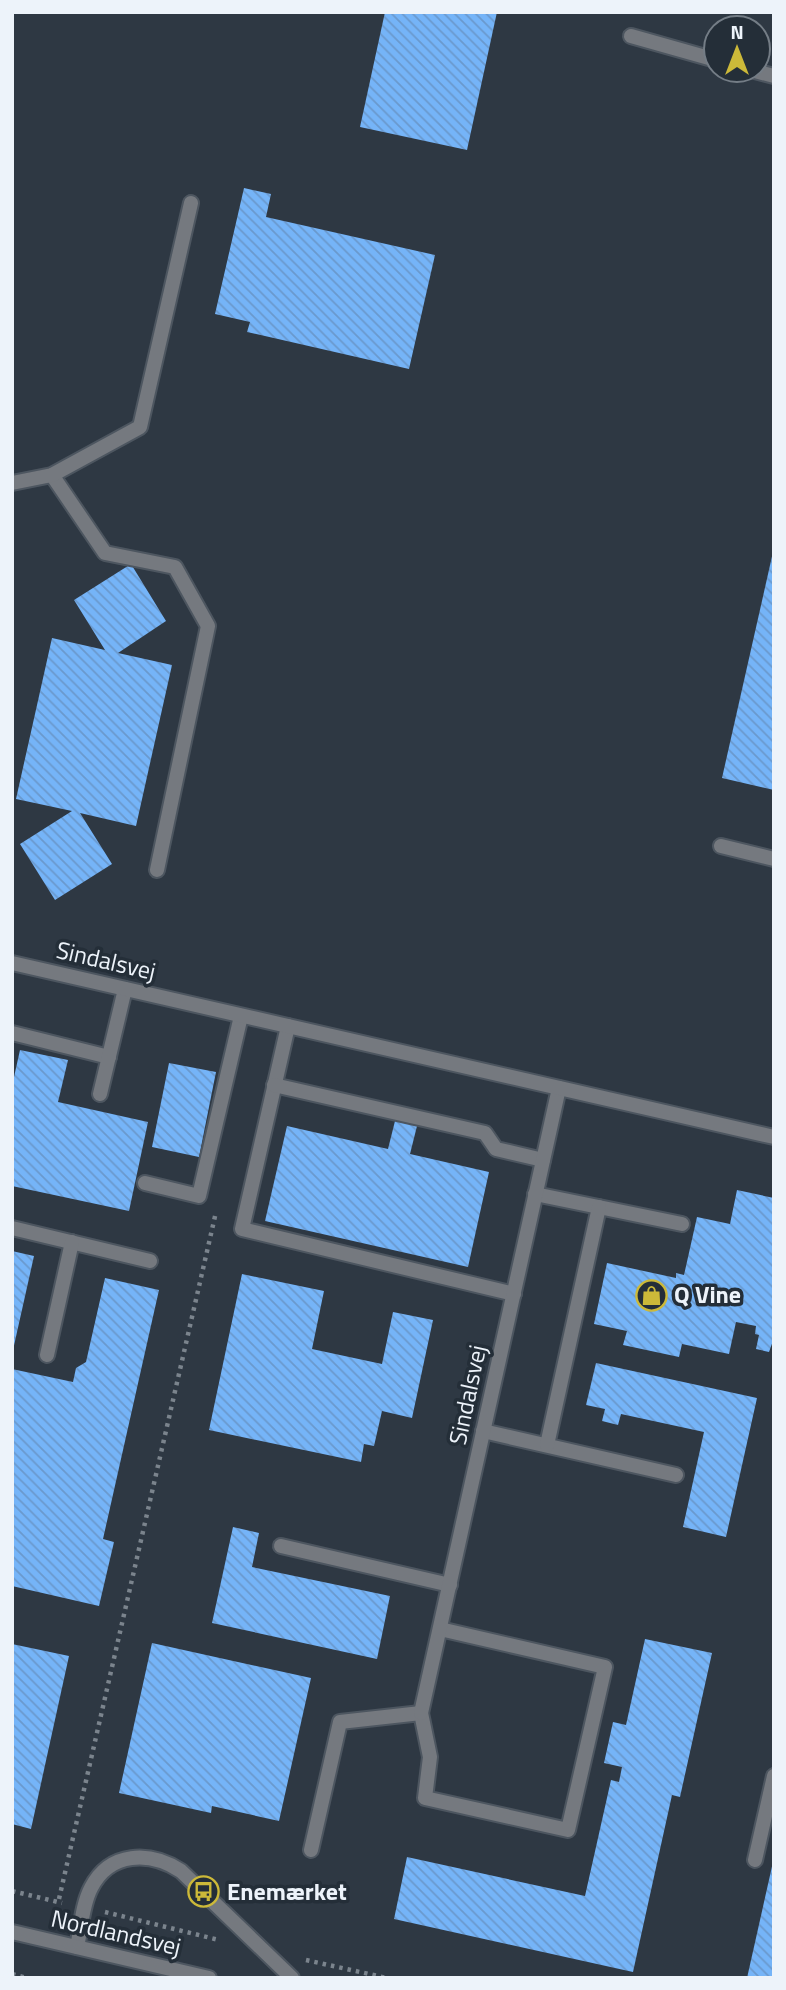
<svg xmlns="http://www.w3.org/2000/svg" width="786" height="1990" viewBox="0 0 786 1990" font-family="'Titillium Web',sans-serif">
<defs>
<pattern id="building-back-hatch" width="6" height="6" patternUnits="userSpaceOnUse" patternTransform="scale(1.75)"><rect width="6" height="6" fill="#75b4f8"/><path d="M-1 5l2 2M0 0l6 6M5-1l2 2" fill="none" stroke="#6a99cd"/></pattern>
</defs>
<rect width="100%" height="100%" fill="#2e3843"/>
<g fill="url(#building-back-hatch)">
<path d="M 385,12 L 497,12 L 467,150 L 360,127 Z"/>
<path d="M 244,188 L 271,194 L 266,217 L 435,255 L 409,369 L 247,332 L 250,322 L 215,314 Z"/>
<path d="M 773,552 L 774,552 L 774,790 L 722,778 Z"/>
<path d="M 131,564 L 166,621 L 118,653 L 172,665 L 136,826 L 80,813 L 112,864 L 55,900 L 20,844 L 72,811 L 16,799 L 52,638 L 105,650 L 74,600 Z"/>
<path d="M 20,1050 L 68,1060 L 58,1102 L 148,1122 L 129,1211 L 12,1186 L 12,1086 Z"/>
<path d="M 169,1063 L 216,1072 L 199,1157 L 152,1147 Z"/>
<path d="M 396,1117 L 418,1122 L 410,1154 L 489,1172 L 468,1267 L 265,1221 L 287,1126 L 388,1149 Z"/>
<path d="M 737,1190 L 774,1198 L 774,1338 L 769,1352 L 756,1349 L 759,1335 L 755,1334 L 756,1326 L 736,1322 L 729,1354 L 682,1344 L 679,1357 L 623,1345 L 627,1331 L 594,1324 L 607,1263 L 676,1278 L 676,1273 L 684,1275 L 697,1217 L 730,1224 Z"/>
<path d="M 12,1251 L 34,1256 L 13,1350 L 12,1350 Z"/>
<path d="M 242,1274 L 324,1291 L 312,1349 L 382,1364 L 393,1312 L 433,1320 L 412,1418 L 382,1411 L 374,1446 L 364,1444 L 361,1462 L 209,1430 Z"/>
<path d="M 105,1278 L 159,1290 L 103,1539 L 114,1542 L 99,1606 L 12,1586 L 12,1369 L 73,1382 L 76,1368 L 86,1362 Z"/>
<path d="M 596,1363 L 757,1398 L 726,1537 L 683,1527 L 704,1432 L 621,1414 L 618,1425 L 602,1421 L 605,1409 L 586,1405 Z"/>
<path d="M 233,1527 L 259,1533 L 252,1567 L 390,1596 L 377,1659 L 212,1623 Z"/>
<path d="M 645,1639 L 712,1653 L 680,1797 L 672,1795 L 633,1972 L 394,1919 L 407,1857 L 585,1896 L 611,1780 L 619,1782 L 622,1767 L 604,1763 L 613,1722 L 626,1725 Z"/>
<path d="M 152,1643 L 311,1678 L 279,1821 L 212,1806 L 211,1813 L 119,1793 Z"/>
<path d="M 12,1644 L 69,1656 L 31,1829 L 12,1824 Z"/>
<path d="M 773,1862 L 774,1978 L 747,1978 Z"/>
</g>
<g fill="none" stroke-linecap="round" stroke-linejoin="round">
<defs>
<g id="service">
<path d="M 631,36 L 716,60"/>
<path d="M 751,70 L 774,76"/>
<path d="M 52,475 L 105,553 L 175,567 L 208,626 L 157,870"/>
<path d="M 12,483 L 52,475 L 140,427 L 191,203"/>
<path d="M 721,846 L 774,859"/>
<path d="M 288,1026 L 242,1229 L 514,1294"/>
<path d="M 12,1033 L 109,1057"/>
<path d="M 274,1085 L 485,1133 L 496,1149 L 543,1160"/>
<path d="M 100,1094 L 125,989"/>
<path d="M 145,1183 L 199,1196 L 241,1016"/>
<path d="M 535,1194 L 682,1224"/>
<path d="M 12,1228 L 150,1261"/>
<path d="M 47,1355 L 72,1242"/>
<path d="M 483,1431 L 676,1475"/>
<path d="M 547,1445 L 599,1207"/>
<path d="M 281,1546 L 450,1585"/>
<path d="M 311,1850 L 340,1722 L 421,1713 L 430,1757 L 425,1798 L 568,1830 L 605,1667 L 440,1629"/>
<path d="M 755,1860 L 774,1776"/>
<path d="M 77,1947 C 81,1929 82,1905 91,1888 C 110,1851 150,1851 181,1871 L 292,1978"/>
</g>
<path id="minor" d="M 421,1713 L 559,1088"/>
<g id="tertiary">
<path d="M 12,963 L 774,1137"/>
<path d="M 12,1932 L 209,1978"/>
</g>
</defs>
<use href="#service" stroke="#4d5660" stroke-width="18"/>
<use href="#minor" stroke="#4d5660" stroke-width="18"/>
<use href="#tertiary" stroke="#4d5660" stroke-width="18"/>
<g stroke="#7b848d" stroke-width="4.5" stroke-dasharray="3.5 5" stroke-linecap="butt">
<path d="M 12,1891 L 62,1903"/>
<path d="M 59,1899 L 216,1212"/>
<path d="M 105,1912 L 219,1940"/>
<path d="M 306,1960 L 387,1978"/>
<path d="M 12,1974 L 27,1978"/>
</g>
<use href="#service" stroke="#75797f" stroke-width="14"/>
<use href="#minor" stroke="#75797f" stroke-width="14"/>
<use href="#tertiary" stroke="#75797f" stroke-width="14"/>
</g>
<defs>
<symbol id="shop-ring" viewBox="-11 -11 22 22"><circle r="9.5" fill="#242e38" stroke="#ccb939" stroke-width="1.5"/><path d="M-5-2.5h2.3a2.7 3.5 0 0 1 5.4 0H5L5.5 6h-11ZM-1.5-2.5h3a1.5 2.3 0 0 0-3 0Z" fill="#ccb939"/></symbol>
<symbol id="bus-ring" viewBox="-11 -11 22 22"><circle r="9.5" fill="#242e38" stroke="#ccb939" stroke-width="1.5"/><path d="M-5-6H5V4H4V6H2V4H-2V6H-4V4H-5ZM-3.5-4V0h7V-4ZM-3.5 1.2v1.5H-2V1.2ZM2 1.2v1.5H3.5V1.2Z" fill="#ccb939"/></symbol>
</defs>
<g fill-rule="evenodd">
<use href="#shop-ring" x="634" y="1278" width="35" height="35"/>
<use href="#bus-ring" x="186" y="1874" width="35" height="35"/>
</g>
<g text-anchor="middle" stroke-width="7" stroke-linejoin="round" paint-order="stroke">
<g font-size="24" fill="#edf3fa" stroke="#242e38">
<text transform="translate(106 961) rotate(13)" y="8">Sindalsvej</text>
<text transform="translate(468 1395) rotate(-78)" y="8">Sindalsvej</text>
<text transform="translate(116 1933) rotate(13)" y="8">Nordlandsvej</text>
</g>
<g font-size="24" font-weight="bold" fill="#edf3fa" stroke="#242e38" text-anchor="start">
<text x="674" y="1303">Q Vine</text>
<text x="227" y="1900">Enemærket</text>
</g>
</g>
<rect width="786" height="1990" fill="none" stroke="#edf3fa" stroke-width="28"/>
<g transform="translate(737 49)"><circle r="33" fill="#242e38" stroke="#747d86" stroke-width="2"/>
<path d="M0-5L12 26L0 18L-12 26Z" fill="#ccb939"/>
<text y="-10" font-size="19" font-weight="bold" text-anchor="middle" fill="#edf3fa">N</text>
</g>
</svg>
